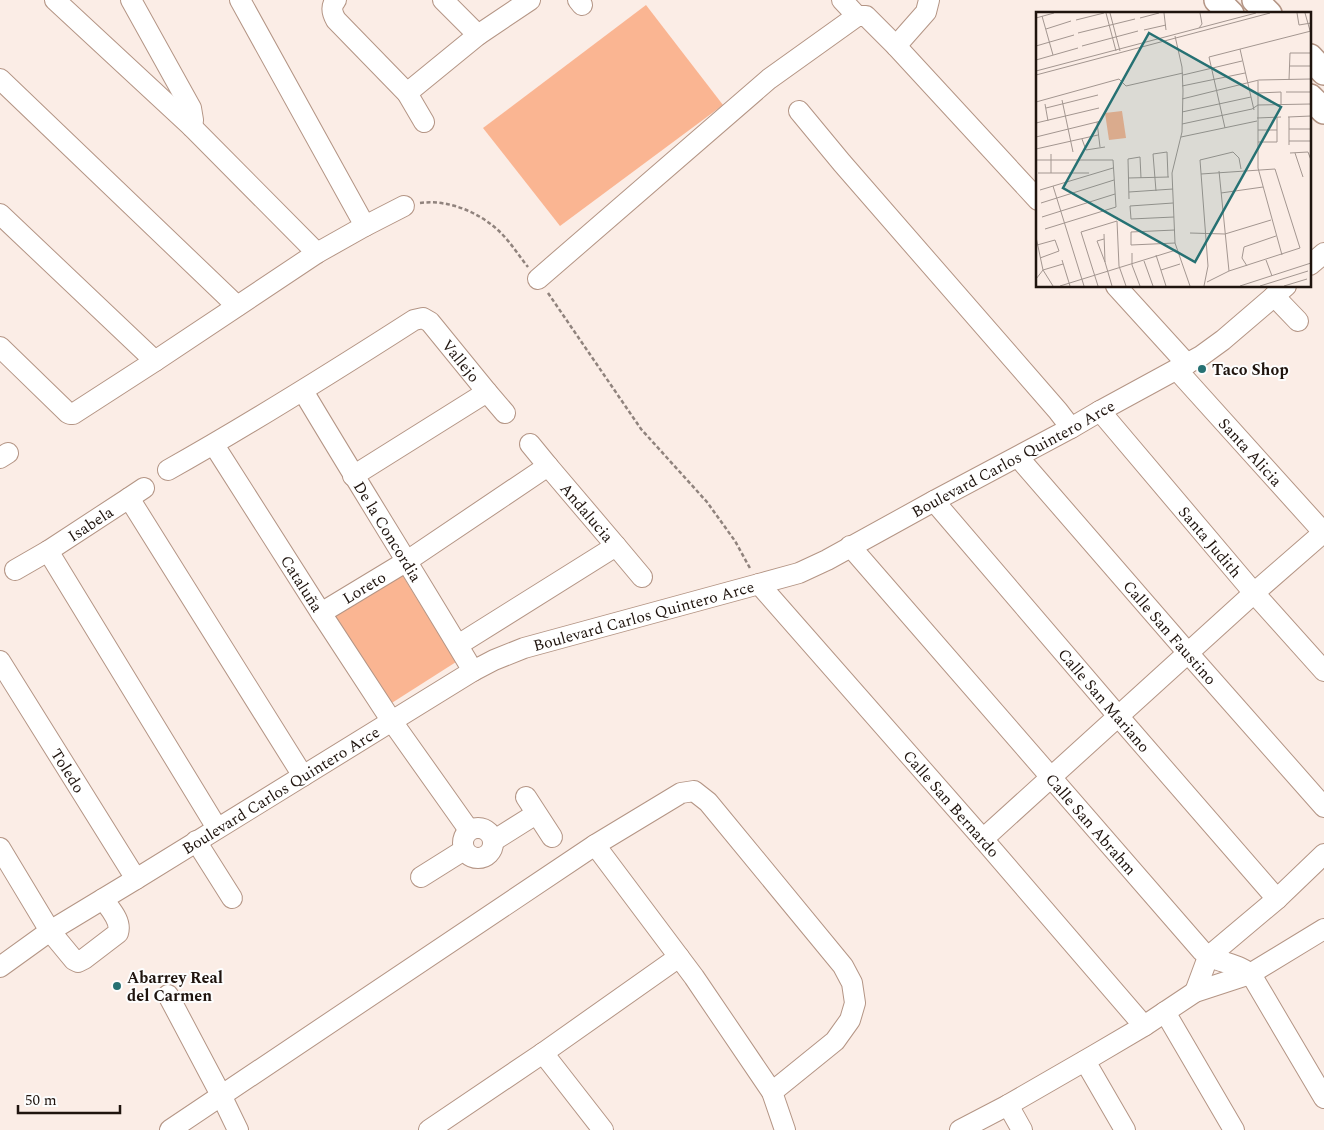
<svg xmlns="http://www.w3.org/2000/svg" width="1324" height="1130" viewBox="0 0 1324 1130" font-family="Spectral,serif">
<rect width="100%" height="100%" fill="#fbede6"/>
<g fill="#fab592">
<path d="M 646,5 L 723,105 L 560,226 L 483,128 Z"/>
<path d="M 401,573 L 456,662 L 387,706 L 329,617 Z"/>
</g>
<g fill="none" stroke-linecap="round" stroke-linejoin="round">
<defs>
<g id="minor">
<path d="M 55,0 L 192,127 L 317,253"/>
<path d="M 131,0 L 191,108 L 193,120 L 192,127"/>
<path d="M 336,0 C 330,7 332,13 336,20 L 407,93 L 424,122"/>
<path d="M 443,0 L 478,35"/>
<path d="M 578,0 L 582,5"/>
<path d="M 842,0 L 857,16"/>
<path d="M 896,46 L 926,12 L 929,0"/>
<path d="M 0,79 L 237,306"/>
<path d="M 407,93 L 478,35 L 530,0"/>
<path d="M 799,111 L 842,163 L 1058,411 L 1071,428"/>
<path d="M 0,214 L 155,361"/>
<path d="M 365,226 L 404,206"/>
<path d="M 1310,265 L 1324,253"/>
<path d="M 538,279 L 769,79 L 857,16 L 866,16 L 896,46 L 1038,200"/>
<path d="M 1116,286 L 1187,364"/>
<path d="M 1274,296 L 1298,321"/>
<path d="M 0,347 L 68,413 L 70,414 L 73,414 L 155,361 L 317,253 L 365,226 L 240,0"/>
<path id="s1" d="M 1177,370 L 1324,533"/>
<path id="s2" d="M 303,391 C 359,485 417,577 473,671"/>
<path d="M 487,392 L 505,413"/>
<path id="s3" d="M 1100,411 L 1254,593 L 1324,671"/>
<path d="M 530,444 L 548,466"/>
<path id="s4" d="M 214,445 L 321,613 L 391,720 L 469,830"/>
<path id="s5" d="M 1018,457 L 1188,653 L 1324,807"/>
<path d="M 0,458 L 8,453"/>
<path id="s6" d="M 168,470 C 252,423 333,372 414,320 L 423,318 L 430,322 L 487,392 L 353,476"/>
<path d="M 129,498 L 144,488"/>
<path id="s7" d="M 934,501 L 1118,716 L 1277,899"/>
<path d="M 616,546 L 642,577"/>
<path id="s8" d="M 850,546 L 1202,951 C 1216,964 1239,962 1252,976 L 1324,1098"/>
<path d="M 15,570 L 48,551"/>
<path id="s9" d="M 759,584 L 983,839 L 1144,1026"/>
<path id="s10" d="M 321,613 L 407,561 L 548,466 L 616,546 L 458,645"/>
<path id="s11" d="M 0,661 L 136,879"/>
<path d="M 526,797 L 552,837"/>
<circle cx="478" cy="843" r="15"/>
<path id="s12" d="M 217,828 L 48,551 L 129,498 L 303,776"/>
<path d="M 983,839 L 1254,593 L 1324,532"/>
<path d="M 196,841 L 232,898"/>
<path d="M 493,841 L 536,814"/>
<path d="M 595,845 L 694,977 L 772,1092 L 785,1130"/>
<path d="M 0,848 L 50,931 L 74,960 L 78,962 L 84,959 L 118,933 C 122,921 110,909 103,899"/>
<path d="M 421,877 L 464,850"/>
<path id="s13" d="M 0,967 L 50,931 L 136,879 L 473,671 L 494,660 L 524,648 L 759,584 L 799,573 L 827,560 L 934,501 L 1071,428 L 1100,411 L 1201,356 L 1223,340 L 1286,286"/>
<path d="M 1195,992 L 1208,957 L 1277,899 L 1324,854"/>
<path d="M 168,995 L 222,1097 L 238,1130"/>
<path d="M 1165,1012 L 1234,1130"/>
<path d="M 543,1053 L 603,1130"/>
<path d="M 1085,1061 L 1125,1130"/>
<path d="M 1008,1105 L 1022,1130"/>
<path d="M 170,1130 L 595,845 L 681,793 L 694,791 L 708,802 L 843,966 L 852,983 L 855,1003 L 850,1020 L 835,1041 L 772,1092"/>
<path d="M 429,1130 L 543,1053 L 679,957"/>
<path d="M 960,1130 L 1008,1105 L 1093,1056 L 1144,1026 L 1195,992 L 1250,974 L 1324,929"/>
</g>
<g id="major">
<path d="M 1217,0 L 1231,14"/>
<path d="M 1255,0 L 1269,14"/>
<path d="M 1310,57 L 1324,72"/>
<path d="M 1310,97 L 1324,111"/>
</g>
</defs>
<use href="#minor" stroke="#b49585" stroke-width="22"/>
<use href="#major" stroke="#b49585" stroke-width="28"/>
<g stroke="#90837d" stroke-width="2.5" stroke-dasharray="4 2.5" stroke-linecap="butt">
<path d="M 420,203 C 449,199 481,213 501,233 C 511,243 519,256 528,267"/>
<path d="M 548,293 L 641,429 L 707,502 L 735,541 L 751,570"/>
</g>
<use href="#minor" stroke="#fff" stroke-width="20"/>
<use href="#major" stroke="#fff" stroke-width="25"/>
</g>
<g fill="#267173" stroke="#fdfdfd" stroke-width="2">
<circle cx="1202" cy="369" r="5"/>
<circle cx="117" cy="986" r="5"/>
</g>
<g text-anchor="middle" stroke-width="4" stroke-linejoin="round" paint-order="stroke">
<g font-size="16" fill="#1f140e" stroke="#fdfdfd">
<text dy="6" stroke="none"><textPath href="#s6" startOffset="355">Vallejo</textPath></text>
<text dy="6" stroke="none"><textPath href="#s1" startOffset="110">Santa Alicia</textPath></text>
<text dy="6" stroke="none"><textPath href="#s13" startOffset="1142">Boulevard Carlos Quintero Arce</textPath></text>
<text dy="6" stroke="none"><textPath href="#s10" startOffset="331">Andalucia</textPath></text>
<text dy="6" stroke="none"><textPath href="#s12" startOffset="375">Isabela</textPath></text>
<text dy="6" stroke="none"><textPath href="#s2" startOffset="164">De la Concordia</textPath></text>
<text dy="6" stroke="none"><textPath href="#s3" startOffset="171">Santa Judith</textPath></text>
<text dy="6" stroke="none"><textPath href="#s4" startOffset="164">Cataluña</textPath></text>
<text dy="6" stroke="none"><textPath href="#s10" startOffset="50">Loreto</textPath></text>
<text dy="6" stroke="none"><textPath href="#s13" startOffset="738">Boulevard Carlos Quintero Arce</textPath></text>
<text dy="6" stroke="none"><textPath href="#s5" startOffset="232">Calle San Faustino</textPath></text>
<text dy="6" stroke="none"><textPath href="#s7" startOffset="262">Calle San Mariano</textPath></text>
<text dy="6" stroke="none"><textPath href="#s11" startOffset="129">Toledo</textPath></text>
<text dy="6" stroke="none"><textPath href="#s13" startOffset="332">Boulevard Carlos Quintero Arce</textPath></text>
<text dy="6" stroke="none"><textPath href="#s9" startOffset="292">Calle San Bernardo</textPath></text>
<text dy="6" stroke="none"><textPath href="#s8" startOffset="368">Calle San Abrahm</textPath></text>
</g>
<g font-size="16" font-weight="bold" fill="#1f140e" stroke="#fdfdfd" text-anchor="start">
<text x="1212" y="375">Taco Shop</text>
<text x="127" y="983">Abarrey Real<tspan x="127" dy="18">del Carmen</tspan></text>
</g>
</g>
<g transform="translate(1036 12)">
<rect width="275" height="275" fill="#fbede6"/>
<path d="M 86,99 L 90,126 L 73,128 L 69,101 Z" fill="#fab592"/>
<path fill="none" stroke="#a39690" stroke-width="1" d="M 70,1 L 80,39M 74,1 L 84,39M 128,1 L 130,18M 261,1 L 263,13 L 275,11M 269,1 L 275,22M 6,4 L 17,43M 0,6 L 18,1M 104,6 L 123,1M 40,8 L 68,1M 163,16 L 166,12 L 164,1M 10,17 L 35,9M 108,18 L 130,13M 42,21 L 99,7M 139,24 L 146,55 L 147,79 L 146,120 L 136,161 L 139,231 L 154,274M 0,34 L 38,23M 46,34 L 102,19M 204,37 L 218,98M 0,48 L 42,36M 254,54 L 275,54M 0,59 L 220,1M 0,63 L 234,1M 147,63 L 206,49M 253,68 L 254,41 L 275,41M 222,69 L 222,156 L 246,243M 146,74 L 209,61M 250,80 L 275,80M 222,81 L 245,80 L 245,92M 146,87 L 223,68 L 275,67M 26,88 L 37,140M 0,90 L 83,67 L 90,74 L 147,61M 9,92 L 12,109M 10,96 L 62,83M 146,100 L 215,85M 252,105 L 275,104M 253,105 L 253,133M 221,106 L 245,105M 61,110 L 64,135M 0,111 L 63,96M 146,112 L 216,97 L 222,93 L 275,92M 189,116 L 173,45 L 275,19M 253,117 L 275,117M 222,118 L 241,118M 0,125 L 65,109M 145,125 L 221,109M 46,127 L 50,138 L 69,135M 253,129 L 275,129M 222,130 L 241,130 L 241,105M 0,137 L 62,123M 254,141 L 272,140 L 275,148M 259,141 L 267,165M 0,148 L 77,148 L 80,195 L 9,217M 183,159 L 193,259M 2,161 L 53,161M 15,161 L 15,142M 165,162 L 239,157 L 264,236 L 193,259 L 171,270M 92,166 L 133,165M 17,174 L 48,274M 4,178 L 77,156M 120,179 L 117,142 L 131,140 L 132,165M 93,180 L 137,177M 185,181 L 227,175M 93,187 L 92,147 L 104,145 L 105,166M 5,191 L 78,168M 137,191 L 94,194 L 95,207 L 138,205M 6,205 L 79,182M 139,218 L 95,220 L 95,233 L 139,231M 154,221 L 189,222 L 235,208M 68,222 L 69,250 L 76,274M 0,225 L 7,258 L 17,274M 68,227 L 61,229 L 69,250M 1,233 L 19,228 L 23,239 L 4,246M 96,241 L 96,253 L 104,274M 120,243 L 130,274M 26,248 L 34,274M 230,248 L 236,264M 108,249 L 117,274M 211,254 L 206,246 L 208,235 L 240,224M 125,258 L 144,252M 0,267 L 7,258 L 27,252M 24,274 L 140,238M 62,274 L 45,220 L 81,209 L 83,254 L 90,274M 168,274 L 172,254 L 164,148 L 197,140 L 203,146 L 205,157M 204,274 L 275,251M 224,274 L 272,259M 248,274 L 271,267"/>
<path fill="#267173" fill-opacity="0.15" stroke="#267173" stroke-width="2.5" d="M 113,21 L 245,95 L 159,250 L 27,176 Z"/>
<rect width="275" height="275" fill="none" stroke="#1f140e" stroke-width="2.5"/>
</g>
<path d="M18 1105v8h102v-8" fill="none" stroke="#1f140e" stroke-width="2.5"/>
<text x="25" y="1105" font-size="15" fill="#1f140e" stroke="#fdfdfd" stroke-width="4" paint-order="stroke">50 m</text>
</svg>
